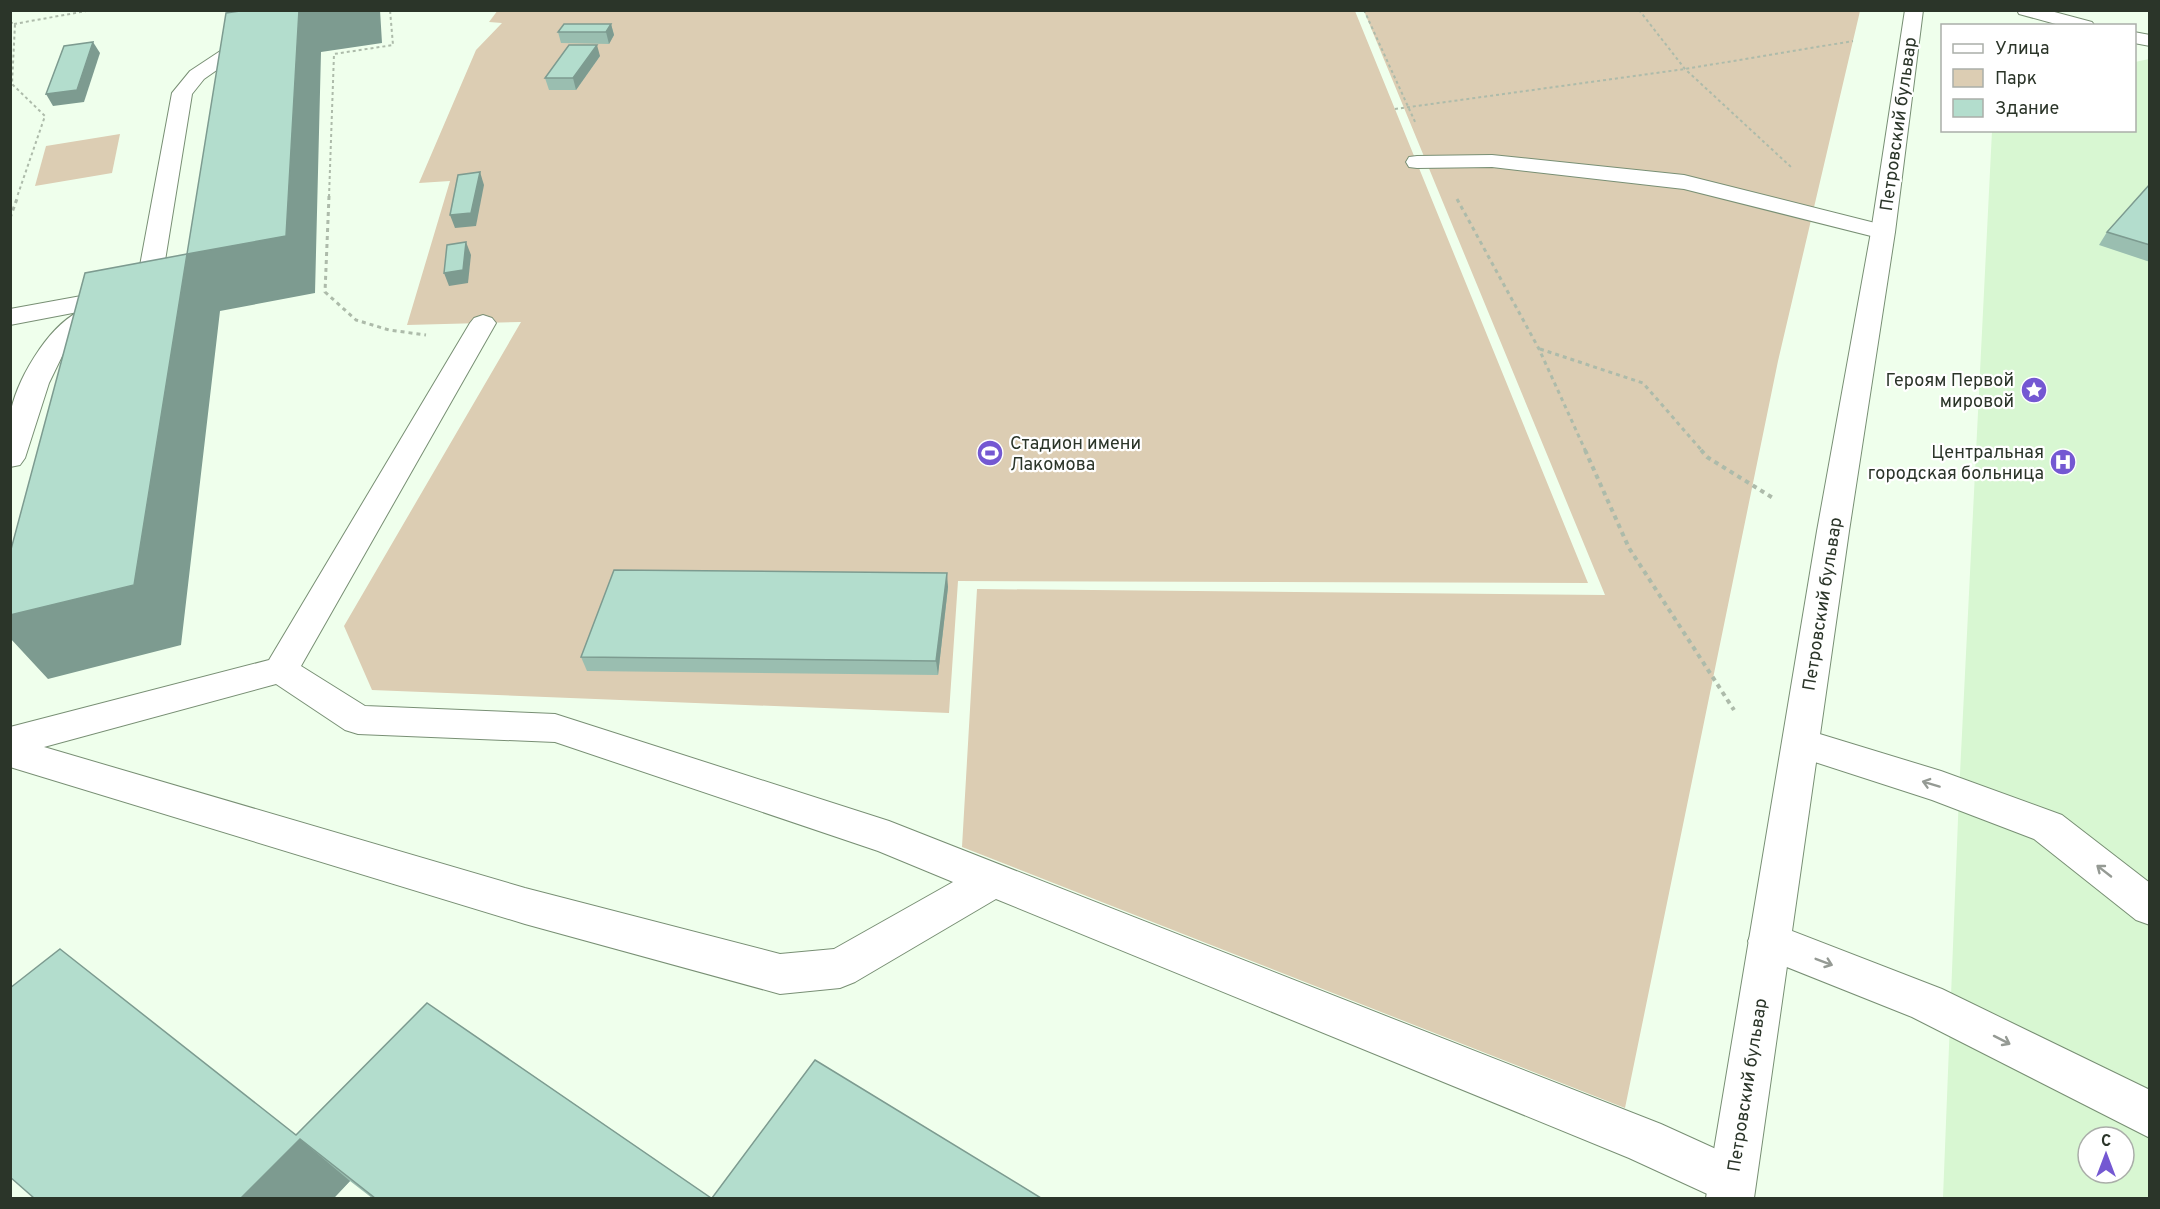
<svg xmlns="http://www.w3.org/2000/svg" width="2160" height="1209" viewBox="0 0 2160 1209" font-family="Overpass,sans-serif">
<rect width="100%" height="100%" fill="#efffec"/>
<path fill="#d8f7d2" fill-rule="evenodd" d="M 2149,59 L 2149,1198 L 1943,1198 L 1959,794 L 1992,131 L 2134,130 L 2135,62 ZM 2088,1137 L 2124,1137 L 2124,1173 L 2088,1173 Z"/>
<g fill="#dccdb3">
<path d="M 498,10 L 1355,11 L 1588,583 L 958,581 L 949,713 L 372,690 L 344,626 L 521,322 L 407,325 L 450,181 L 419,183 L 476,50 L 502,23 L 489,22 Z"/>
<path d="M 1364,11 L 1860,11 L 1778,361 L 1625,1108 L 962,847 L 977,589 L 1605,595 Z"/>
<path d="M 120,134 L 112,173 L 35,186 L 46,146 Z"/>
</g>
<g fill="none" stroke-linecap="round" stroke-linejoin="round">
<defs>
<g id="lane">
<path d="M 247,10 L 265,10 L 258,41 L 204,79 L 192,94 L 163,273 L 140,300 L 89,326 L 65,350 L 49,383 L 25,458 L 20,465 L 10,467 C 10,450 8,432 10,416 C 15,382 47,328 78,312 L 10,325 L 10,309 L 103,292 L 112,295 L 122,290 L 139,271 L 172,93 L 190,71 L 240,38 Z"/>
<path d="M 1492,155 L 1684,175 L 1891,227 L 1895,232 L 1891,237 L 1883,239 L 1684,189 L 1492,167 L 1417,168 L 1409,167 L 1406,162 L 1409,157 L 1417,156 Z"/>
<path d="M 483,315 L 492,318 L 496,323 L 301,666 L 365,706 L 555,714 L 889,821 L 1661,1124 L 1749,1164 L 1756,1181 L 1749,1198 L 1716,1198 L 1629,1158 L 996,899 L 855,982 L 840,988 L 780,994 L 525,924 L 10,767 L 10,727 L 269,660 L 470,323 L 474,318 ZM 276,684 L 345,730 L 358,734 L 555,742 L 878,851 L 953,882 L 834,949 L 780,954 L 525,888 L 44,747 Z"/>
<path d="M 1800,728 L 1941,771 L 2062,815 L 2150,883 L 2150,925 L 2136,920 L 2034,839 L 1932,800 L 1787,753 L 1782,743 L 1787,733 Z"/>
<path d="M 1769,922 L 1942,989 L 2150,1090 L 2150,1138 L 1912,1017 L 1754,954 L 1748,941 L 1754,928 Z"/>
</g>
<g id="secondary">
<path d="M 1905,10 L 1923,10 L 1895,232 L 1849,531 L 1754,1198 L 1706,1198 L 1817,531 L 1871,232 Z"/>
<path d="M 2017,10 L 2047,10 L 2092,22 L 2095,26 L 2063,26 L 2019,14 Z"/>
<path d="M 2134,32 L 2150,35 L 2150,46 L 2134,43 Z"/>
</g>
</defs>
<use href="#lane" stroke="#788f74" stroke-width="2"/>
<use href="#secondary" stroke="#788f74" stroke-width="2"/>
<g stroke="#adbbaa" stroke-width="2" stroke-dasharray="3 3" stroke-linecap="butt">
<path d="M 1364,10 L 1416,124"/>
<path d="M 1639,10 L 1685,69 L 1791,167"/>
<path d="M 10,22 L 15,24 L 12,84 L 45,116 L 17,197"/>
<path d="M 14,24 L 92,10"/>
<path d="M 1395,109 L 1685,69 L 1853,41"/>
<path d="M 329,197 L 334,54 L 393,45 L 390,10"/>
</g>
<g stroke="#adbbaa" stroke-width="3" stroke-dasharray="4 4" stroke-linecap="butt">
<path d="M 329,196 L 325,292 L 356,320 L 389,330 L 426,335"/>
<path d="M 1457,199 L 1539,349 L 1586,452"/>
<path d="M 10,218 L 18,196"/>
<path d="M 1540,349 L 1643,383 L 1703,452"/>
</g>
<g stroke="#adbbaa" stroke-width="4" stroke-dasharray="4.5 4.5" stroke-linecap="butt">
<path d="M 1585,450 L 1629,548 L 1734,710"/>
<path d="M 1701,450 L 1707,457 L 1773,498"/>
</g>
<use href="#lane" fill="#fff" fill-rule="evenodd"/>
<use href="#secondary" fill="#fff" fill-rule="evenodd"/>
</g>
<g fill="#9abeb0">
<path d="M 611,24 L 614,35 L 609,44 L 561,43 L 558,32 Z"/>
<path d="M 600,56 L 576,90 L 549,90 L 545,78 Z"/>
<path d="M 2150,184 L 2150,262 L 2099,245 L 2107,232 Z"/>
<path d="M 948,587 L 938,675 L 587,671 L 581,657 Z"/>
<path d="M 296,1135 L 711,1198 L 372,1198 L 350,1181 L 334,1198 L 34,1198 Z"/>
</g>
<g fill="#7d9b90">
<path d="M 299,10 L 380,10 L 382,43 L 321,52 L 315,293 L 220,311 L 181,645 L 48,679 L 10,638 L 10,615 L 187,254 Z"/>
<path d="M 611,24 L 614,35 L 609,44 L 606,32 Z"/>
<path d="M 93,42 L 100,53 L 84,102 L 53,106 L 46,94 Z"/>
<path d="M 597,45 L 600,56 L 576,90 L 573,78 Z"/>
<path d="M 480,172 L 484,185 L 476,226 L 455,228 L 450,215 Z"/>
<path d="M 466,242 L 471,255 L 468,283 L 449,286 L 444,273 Z"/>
<path d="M 947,573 L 948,587 L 938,675 L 936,661 Z"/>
<path d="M 300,1139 L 350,1181 L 334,1198 L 241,1198 Z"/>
</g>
<g fill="#b3ddcd" stroke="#7d9b90" stroke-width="1.5">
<path d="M 247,10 L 299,10 L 286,236 L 187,254 L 226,13 Z"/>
<path d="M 564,24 L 611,24 L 606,32 L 558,32 Z"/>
<path d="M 93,42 L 77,90 L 46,94 L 64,46 Z"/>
<path d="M 569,45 L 597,45 L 573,78 L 545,78 Z"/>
<path d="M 480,172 L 471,213 L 450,215 L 458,175 Z"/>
<path d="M 2150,184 L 2150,245 L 2107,232 Z"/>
<path d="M 466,242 L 463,270 L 444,273 L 447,245 Z"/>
<path d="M 187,254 L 134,585 L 10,615 L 10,553 L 85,273 Z"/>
<path d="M 614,570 L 947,573 L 936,661 L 581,657 Z"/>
<path d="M 60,949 L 296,1135 L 427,1003 L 711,1198 L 375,1198 L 300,1139 L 241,1198 L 34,1198 L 10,1177 L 10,988 Z"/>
<path d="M 815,1060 L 1041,1198 L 712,1198 Z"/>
</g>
<defs><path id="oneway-shaft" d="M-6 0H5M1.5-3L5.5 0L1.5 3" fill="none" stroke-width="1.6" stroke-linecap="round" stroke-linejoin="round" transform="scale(1.5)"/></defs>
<g stroke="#959a94">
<use href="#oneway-shaft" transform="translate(1931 784) rotate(-163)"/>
<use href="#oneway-shaft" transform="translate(2104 871) rotate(-142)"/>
<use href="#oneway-shaft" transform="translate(1824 962) rotate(21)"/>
<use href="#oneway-shaft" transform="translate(2002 1040) rotate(27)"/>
</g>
<defs>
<symbol id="sight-disc" viewBox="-11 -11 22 22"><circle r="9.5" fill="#7458d2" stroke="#fff"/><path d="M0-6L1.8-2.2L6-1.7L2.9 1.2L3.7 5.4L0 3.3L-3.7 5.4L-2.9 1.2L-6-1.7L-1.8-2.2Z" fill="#fff"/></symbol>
<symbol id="stadium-disc" viewBox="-11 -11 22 22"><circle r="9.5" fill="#7458d2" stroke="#fff"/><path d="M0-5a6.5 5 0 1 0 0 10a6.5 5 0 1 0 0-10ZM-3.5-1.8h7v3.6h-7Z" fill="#fff"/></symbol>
<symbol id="hospital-disc" viewBox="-11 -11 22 22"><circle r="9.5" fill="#7458d2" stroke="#fff"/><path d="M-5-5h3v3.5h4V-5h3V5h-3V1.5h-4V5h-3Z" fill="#fff"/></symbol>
</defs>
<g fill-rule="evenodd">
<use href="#sight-disc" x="2019" y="375" width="30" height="30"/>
<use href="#stadium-disc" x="975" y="438" width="30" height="30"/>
<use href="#hospital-disc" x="2048" y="447" width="30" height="30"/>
</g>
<g text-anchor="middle" stroke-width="4.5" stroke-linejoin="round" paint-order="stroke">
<g font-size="18" fill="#2b3529" stroke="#fff">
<text transform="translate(1898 124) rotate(-82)" y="6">Петровский бульвар</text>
<text transform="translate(1822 604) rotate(-81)" y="6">Петровский бульвар</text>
<text transform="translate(1747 1085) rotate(-81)" y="6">Петровский бульвар</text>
</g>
<g font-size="18" fill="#2b3529" stroke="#fff" text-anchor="end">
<text x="2014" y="386">Героям Первой<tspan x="2014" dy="21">мировой</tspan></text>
<text x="1010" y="449" text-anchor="start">Стадион имени<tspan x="1010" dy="21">Лакомова</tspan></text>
<text x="2044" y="458">Центральная<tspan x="2044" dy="21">городская больница</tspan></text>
</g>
</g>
<rect width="2160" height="1209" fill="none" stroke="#2b3529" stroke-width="24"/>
<rect x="1941" y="24" width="195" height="108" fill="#ffffff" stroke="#aaaea9" stroke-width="1.5"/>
<rect x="1953" y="44" width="30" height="9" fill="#ffffff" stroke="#aaaea9" stroke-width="1.5"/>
<text x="1995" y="54" font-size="18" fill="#2b3529">Улица</text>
<rect x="1953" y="69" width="30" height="18" fill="#dccdb3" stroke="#aaaea9" stroke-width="1.5"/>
<text x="1995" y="84" font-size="18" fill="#2b3529">Парк</text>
<rect x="1953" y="99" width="30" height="18" fill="#b3ddcd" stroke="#aaaea9" stroke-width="1.5"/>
<text x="1995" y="114" font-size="18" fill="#2b3529">Здание</text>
<g transform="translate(2106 1155)"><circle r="28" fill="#ffffff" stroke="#aaaea9" stroke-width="1.5"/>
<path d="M0-4.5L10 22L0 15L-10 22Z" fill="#7458d2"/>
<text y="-9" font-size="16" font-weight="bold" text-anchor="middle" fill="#2b3529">С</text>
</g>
</svg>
